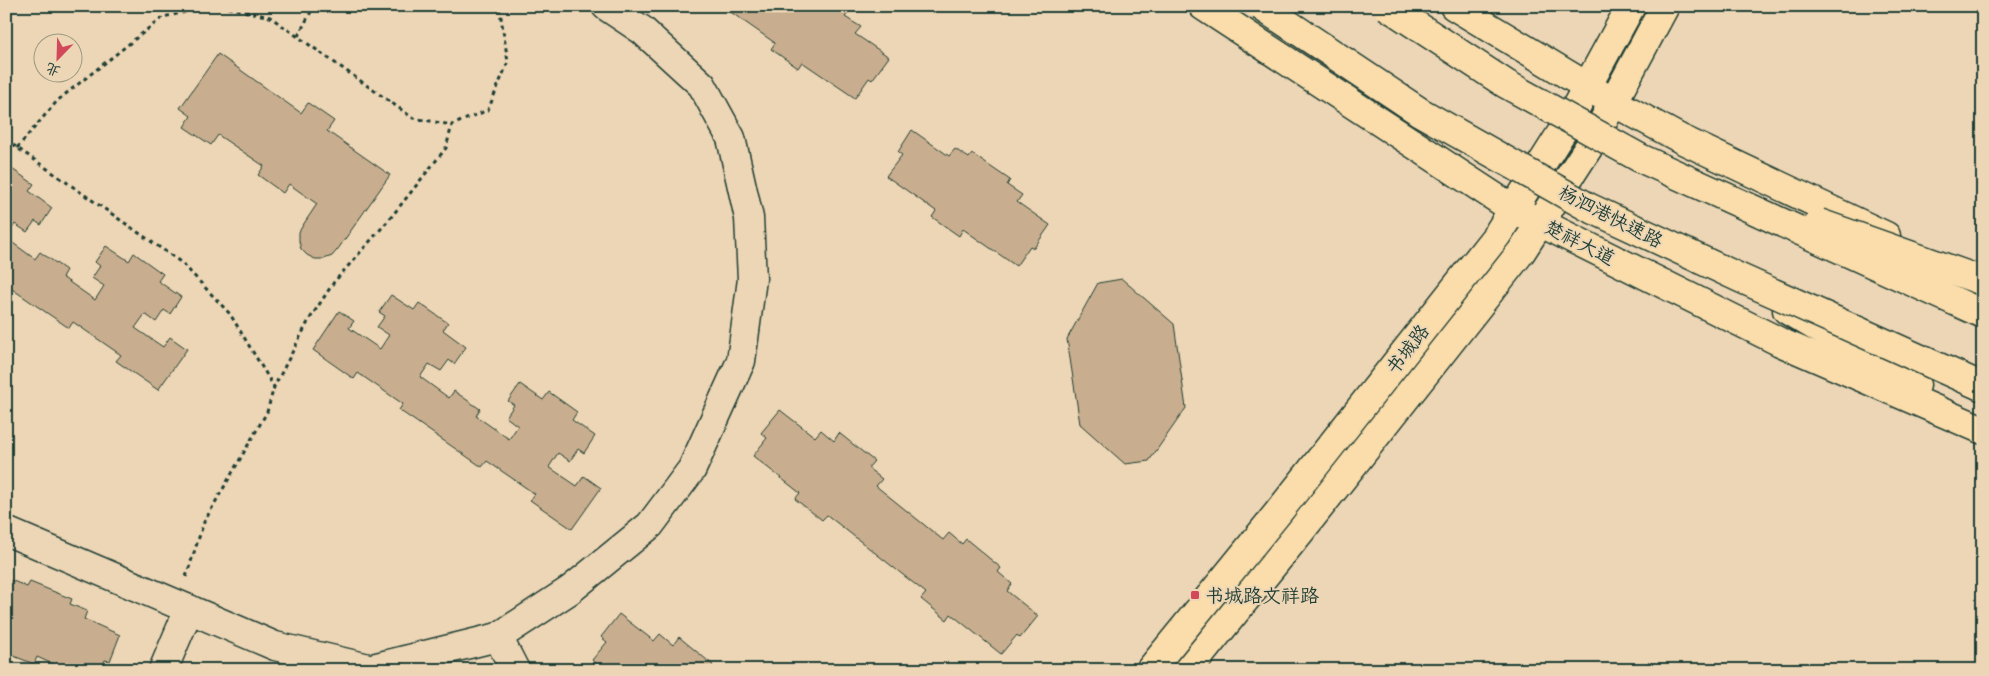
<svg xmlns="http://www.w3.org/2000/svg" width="1989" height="676" viewBox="0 0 1989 676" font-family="Itim,'LXGW WenKai TC',sans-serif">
<rect width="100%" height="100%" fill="#edd6b5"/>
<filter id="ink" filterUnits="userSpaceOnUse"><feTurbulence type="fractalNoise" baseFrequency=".02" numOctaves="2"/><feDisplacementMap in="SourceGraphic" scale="10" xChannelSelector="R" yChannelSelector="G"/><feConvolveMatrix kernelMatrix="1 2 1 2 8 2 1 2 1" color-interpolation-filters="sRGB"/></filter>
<g filter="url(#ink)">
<g fill="#c8ae8e" stroke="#1f3d34">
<path d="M 722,6 L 841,6 L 849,12 L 845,17 L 861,27 L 855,34 L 889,57 L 872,80 L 869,78 L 855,98 L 802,62 L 798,68 L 771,49 L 775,43 Z"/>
<path d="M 218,54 L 301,113 L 308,103 L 334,121 L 327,131 L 390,175 L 338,249 L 332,256 L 324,259 L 315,259 L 307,255 L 301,249 L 299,241 L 299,232 L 303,225 L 317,204 L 289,184 L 283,193 L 258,175 L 264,166 L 218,135 L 211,145 L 184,127 L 191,116 L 180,108 Z"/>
<path d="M 912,130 L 949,156 L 955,149 L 969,158 L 972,154 L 1010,180 L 1007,185 L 1022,195 L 1017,202 L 1050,225 L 1034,248 L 1030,246 L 1016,266 L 963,229 L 959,236 L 932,217 L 936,211 L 886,176 L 902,155 L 898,152 Z"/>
<path d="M 6,165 L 34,184 L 29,191 L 52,208 L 41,225 L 35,221 L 27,232 L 15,224 L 6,238 Z"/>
<path d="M 6,238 L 35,259 L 40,252 L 66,270 L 62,277 L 95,300 L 104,286 L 92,278 L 100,266 L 95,262 L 106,246 L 129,261 L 134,253 L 163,274 L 158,281 L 181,297 L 170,314 L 164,310 L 156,322 L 145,314 L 135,328 L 163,347 L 170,337 L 187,349 L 158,390 L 116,361 L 121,355 L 73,322 L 69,328 L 6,285 Z"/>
<path d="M 1122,279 L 1174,324 L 1186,408 L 1149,461 L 1125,464 L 1080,424 L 1067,339 L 1098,283 Z"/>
<path d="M 391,295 L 414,310 L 419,303 L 448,323 L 443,330 L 466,347 L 454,364 L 449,360 L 441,371 L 429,364 L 420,377 L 449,398 L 454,391 L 480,409 L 476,416 L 509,439 L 518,426 L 506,417 L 514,405 L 508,401 L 520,384 L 543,400 L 549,392 L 577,412 L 572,420 L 595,436 L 584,453 L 578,449 L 570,461 L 558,453 L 549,467 L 577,486 L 584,476 L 601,488 L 572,529 L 530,500 L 535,494 L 487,461 L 482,467 L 399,410 L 403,404 L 358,373 L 354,379 L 313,350 L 339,311 L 354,321 L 349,328 L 380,349 L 389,335 L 377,327 L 385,316 L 379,312 Z"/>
<path d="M 780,410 L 815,437 L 821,430 L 834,441 L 839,433 L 874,461 L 868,468 L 882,479 L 876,486 L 943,540 L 949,533 L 962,544 L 966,539 L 1001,568 L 998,572 L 1012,584 L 1007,591 L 1038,616 L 1020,638 L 1017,635 L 1001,654 L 951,614 L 947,620 L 921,599 L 926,593 L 827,515 L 822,520 L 795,499 L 800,493 L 753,456 L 767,438 L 761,433 Z"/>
<path d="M 11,580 L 27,587 L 30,582 L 72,599 L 70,604 L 87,611 L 84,619 L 120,635 L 110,661 L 105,660 L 101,670 L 66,670 L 37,657 L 34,664 L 6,653 L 6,587 L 8,588 Z"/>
<path d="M 619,614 L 654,641 L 660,634 L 673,645 L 679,637 L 713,665 L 709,670 L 605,670 L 592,660 L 607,642 L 601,637 Z"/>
</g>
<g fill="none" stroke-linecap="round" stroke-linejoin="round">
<defs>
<g id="minor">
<path d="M 6,531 L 275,646 L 377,670"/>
<path d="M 498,637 L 515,670"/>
<path d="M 372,668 L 498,637 L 570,590 L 650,525 L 692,469 L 741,361 L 752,279 L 749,218 L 731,138 L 702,85 L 642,30 L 606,6"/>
<path d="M 163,670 L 189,609"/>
</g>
<g id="major">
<path d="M 1150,670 L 1277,514 L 1497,235 L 1565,127 L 1631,6"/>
<path d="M 1188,670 L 1300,532 L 1521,252 L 1592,142 L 1665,6"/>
</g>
<g id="highway">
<path d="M 1203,6 L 1513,209 L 1780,342 L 1983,430"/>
<path d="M 1454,6 L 1613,102 L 1681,139 L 1886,236"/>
<path d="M 1787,310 L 1916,385"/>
</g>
</defs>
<use href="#minor" stroke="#1f3d34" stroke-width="31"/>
<use href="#major" stroke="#1f3d34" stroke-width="31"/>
<use href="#highway" stroke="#1f3d34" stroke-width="31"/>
<g stroke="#1f3d34" stroke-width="3" stroke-dasharray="4 4" stroke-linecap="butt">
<path d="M 221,6 L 270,17 L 413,118 L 452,125"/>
<path d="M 298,36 L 314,6"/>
<path d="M 6,140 L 182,263 L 230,314 L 274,387"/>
<path d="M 17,148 L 58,100 L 163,17 L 214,6"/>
<path d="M 186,577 L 204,522 L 267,412 L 274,387 L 309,320 L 334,282 L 388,221 L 446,148 L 452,125 L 488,110 L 508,62 L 500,11 L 496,6"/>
</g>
<use href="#minor" stroke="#edd6b5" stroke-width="28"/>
<use href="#major" stroke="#faddab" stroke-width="28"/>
<use href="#highway" stroke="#faddab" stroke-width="28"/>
<defs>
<g id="highway-bridge">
<path d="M 1261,6 L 1420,112 L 1588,207 L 1740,278 L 1983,387"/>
<path d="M 1387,6 L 1506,84 L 1640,158 L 1983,314"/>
<path d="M 1819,223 L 1983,281"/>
</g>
</defs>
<use href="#highway-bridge" stroke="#1f3d34" stroke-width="31" stroke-linecap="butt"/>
<use href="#highway-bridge" stroke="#faddab" stroke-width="28"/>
</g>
</g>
<rect fill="#d1495b" stroke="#edd6b5" stroke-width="2" x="1190" y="590" width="10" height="10" rx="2.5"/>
<g text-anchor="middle" stroke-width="4" stroke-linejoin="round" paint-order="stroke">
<g font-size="19" fill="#1f3d34" stroke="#edd6b5">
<text transform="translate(1611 216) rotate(27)" y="7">杨泗港快速路</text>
<text transform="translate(1580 242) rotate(27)" y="7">楚祥大道</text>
<text transform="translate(1407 349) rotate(-52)" y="7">书城路</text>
</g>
<g font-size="19" fill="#1f3d34" stroke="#edd6b5" text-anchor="start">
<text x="1205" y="602">书城路文祥路</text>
</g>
</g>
<rect width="1989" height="676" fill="none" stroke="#edd6b5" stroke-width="25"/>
<rect x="12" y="12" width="1964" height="651" fill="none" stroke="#1f3d34" stroke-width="2" filter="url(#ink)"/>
<g transform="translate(58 58) rotate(203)"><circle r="24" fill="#edd6b5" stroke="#9b9981"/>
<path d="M0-4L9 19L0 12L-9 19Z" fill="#d1495b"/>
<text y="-8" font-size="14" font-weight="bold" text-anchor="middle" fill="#1f3d34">北</text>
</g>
</svg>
